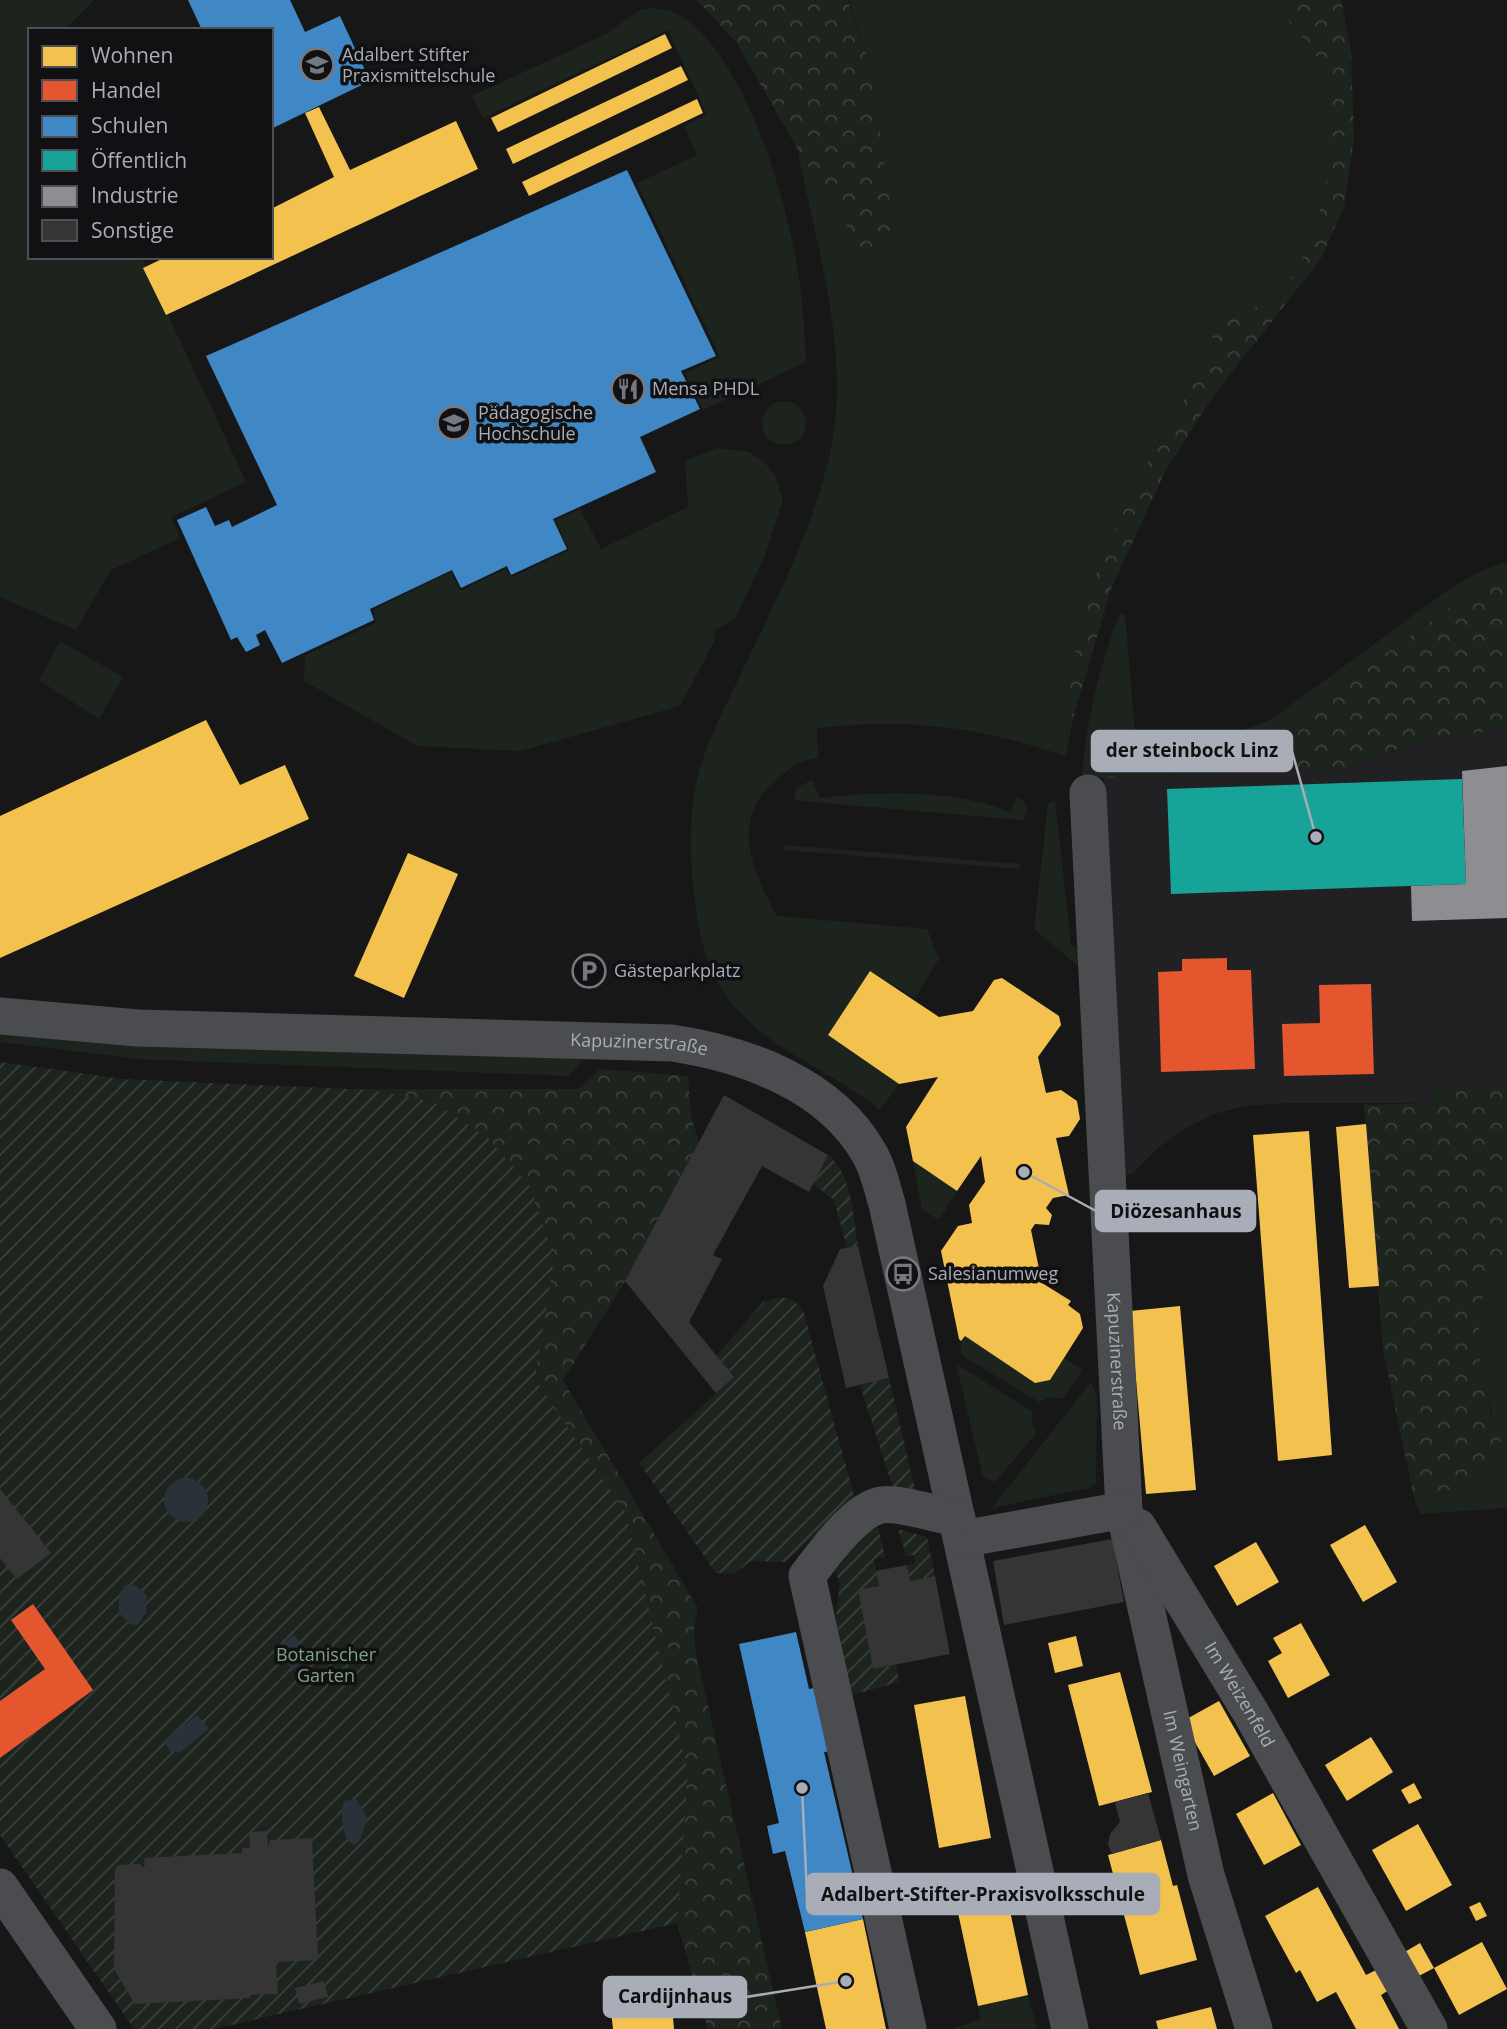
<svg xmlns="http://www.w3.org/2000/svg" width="1507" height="2029" viewBox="0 0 1507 2029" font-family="'Open Sans',sans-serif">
<defs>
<pattern id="forest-crowns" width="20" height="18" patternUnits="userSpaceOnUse" patternTransform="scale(1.75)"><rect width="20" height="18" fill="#1d241e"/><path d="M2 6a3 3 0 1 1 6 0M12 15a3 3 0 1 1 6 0" fill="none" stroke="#3b413d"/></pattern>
<pattern id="garden-furrows" width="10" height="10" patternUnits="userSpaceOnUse" patternTransform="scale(1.75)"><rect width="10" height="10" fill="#1d241e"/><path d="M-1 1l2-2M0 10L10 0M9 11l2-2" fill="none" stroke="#3b413d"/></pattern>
</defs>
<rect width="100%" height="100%" fill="#171717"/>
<path fill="#212123" d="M 1507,729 L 1507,1083 L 1435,1086 L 1434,1103 L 1285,1103 L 1246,1106 L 1214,1114 L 1184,1129 L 1158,1148 L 1132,1174 L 1120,1175 L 1104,778 L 1345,769 L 1428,738 Z"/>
<g fill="#1d241e">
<path d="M 0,0 L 94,0 L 65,30 L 30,30 L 30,257 L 141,257 L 246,482 L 171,517 L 180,538 L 111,570 L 76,630 L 0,597 Z"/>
<path d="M 849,0 L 1270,0 C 1282,14 1318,53 1322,68 C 1342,131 1326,249 1275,295 C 1257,312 1229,317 1206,324 L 1215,343 L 1137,481 L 1093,581 L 1066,690 L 1073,719 L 1066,756 C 974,726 913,718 817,728 L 818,758 C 799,761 791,767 776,780 C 729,820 752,870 777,916 L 927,929 L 939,959 L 915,998 L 870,971 L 828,1035 L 899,1084 L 880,1110 C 834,1072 774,1053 735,1007 C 710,977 701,946 696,908 C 690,868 688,824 696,784 C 703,749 721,716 736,684 C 771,610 812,534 830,453 C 852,354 816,245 797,148 L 865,254 L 871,69 Z"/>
<path d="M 653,8 C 661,10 671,10 679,15 C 744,52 788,202 798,273 C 803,301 804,330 806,359 L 804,363 L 703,410 L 685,373 L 720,357 L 637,183 L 697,155 L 684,126 L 707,115 L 668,30 L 483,118 L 472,96 L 606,34 L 640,10 Z"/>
<circle cx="784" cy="423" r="22"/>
<path d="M 717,448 L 749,452 L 764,462 L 775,475 L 783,500 L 764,558 L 734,620 L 715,630 L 714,642 L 680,706 L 521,751 L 417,746 L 304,681 L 305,655 L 376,623 L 373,610 L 451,572 L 460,591 L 506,569 L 511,578 L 569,550 L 555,520 L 580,509 L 601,549 L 688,507 L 685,461 Z"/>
<path d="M 1507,562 L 1507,575 L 1483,583 L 1292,722 L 1295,743 C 1233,748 1169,750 1109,769 L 1104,778 L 1082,775 C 1086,721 1100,664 1120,613 L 1125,615 L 1136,744 C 1182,739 1230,738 1272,719 L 1452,587 L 1483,570 Z"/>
<path d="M 60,641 L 123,677 L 99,719 L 39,680 Z"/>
<path d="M 812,780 L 820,798 C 882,791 952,789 1011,812 L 1017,796 L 1024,802 L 1027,810 L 1023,820 L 800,801 L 794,798 L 796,788 Z"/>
<path d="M 1055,801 L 1071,945 L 1087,955 L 1083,964 L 1077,965 L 1034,929 L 1048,804 Z"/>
<path d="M 785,845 L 1020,864 L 1019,869 L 785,850 Z"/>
<path d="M 0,1031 L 587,1055 L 569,1076 L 137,1059 L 0,1042 Z"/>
<path d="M 913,1161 L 957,1191 L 939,1220 L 922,1210 Z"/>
<path d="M 1507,1253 L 1507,1508 L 1420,1514 L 1415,1502 L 1460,1486 L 1501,1435 C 1485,1404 1470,1337 1480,1302 C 1485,1287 1494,1272 1501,1258 Z"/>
<path d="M 965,1336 L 1050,1380 L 1064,1358 L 1083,1370 L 1062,1399 L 1050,1397 L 1039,1402 L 961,1355 L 961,1341 Z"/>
<path d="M 956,1364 L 1032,1411 L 1032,1426 L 1037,1432 L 995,1482 L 983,1477 Z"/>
<path d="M 1091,1382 L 1097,1397 L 1096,1483 L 1089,1488 L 992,1508 Z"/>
<path d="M 1028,1995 L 1037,2029 L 952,2029 L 981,2019 L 978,2006 Z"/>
</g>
<g fill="url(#forest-crowns)">
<path d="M 697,0 L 848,0 L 871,69 L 893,226 L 885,251 L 865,255 L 797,148 L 736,42 Z"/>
<path d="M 1270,0 L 1341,0 L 1351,51 L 1354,138 L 1344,207 L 1320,260 L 1214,395 L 1166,470 L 1111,589 L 1073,719 L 1066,690 L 1093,581 L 1137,481 L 1215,343 L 1206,324 C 1229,317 1256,312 1275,295 C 1326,249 1341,131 1322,68 C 1318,53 1282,14 1270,0 Z"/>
<path d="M 1507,575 L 1507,729 L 1427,738 L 1345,769 L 1104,778 L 1109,769 C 1169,750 1232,749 1295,743 L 1292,722 L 1483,583 Z"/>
<path d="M 600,1069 L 688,1076 L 691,1116 L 699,1143 L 638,1261 L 563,1380 L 698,1608 L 694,1627 L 695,1649 L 782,2029 L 708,2029 L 677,1923 L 336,2000 L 350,1089 L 578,1089 Z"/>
<path d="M 1507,1083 L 1507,1253 L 1501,1258 L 1480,1304 L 1478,1351 L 1490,1412 L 1501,1435 L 1499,1461 L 1460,1486 L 1415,1502 L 1383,1350 L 1364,1105 L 1434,1103 L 1434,1086 Z"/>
</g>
<g fill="url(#garden-furrows)">
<path d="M 0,1062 L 123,1079 L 371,1090 L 434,1102 L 489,1139 L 530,1187 L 554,1259 L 535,1379 L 625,1512 L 688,1771 L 677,1923 L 214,2029 L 134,2029 L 0,1835 Z"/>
<path d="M 828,1155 C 853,1175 853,1217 858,1246 L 847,1248 L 834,1200 L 813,1184 Z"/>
<path d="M 779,1297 L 792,1299 L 803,1310 L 855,1499 L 785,1562 L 751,1561 L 733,1574 L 716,1573 L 639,1463 L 734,1377 L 716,1356 L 763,1302 Z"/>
<path d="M 889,1378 L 914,1485 L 915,1493 L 900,1494 L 892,1485 L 860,1385 Z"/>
<path d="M 878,1528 L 885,1557 L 874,1559 L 879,1586 L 858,1591 L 873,1669 L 896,1665 L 899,1682 L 845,1697 L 833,1652 L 843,1651 L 836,1617 L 840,1583 L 835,1571 L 867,1533 Z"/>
<path d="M 898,1529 L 927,1537 L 935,1576 L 910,1581 L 907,1565 L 915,1563 L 914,1555 L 906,1556 Z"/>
</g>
<g fill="#2a3239">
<circle cx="186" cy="1500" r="22"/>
<path d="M 125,1585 L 135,1585 L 147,1596 L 146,1613 L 137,1625 L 130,1624 L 119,1613 L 119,1594 Z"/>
<path d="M 294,1635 L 311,1656 L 293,1670 L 276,1649 Z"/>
<path d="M 197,1715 L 209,1729 L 180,1752 L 170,1752 L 166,1745 L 168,1738 Z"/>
<path d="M 356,1799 L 368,1818 L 359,1842 L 354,1845 C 341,1839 340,1813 344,1801 Z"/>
</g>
<g fill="#f2c14e">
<path d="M 665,34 L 672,48 L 498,132 L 491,118 Z"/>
<path d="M 681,66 L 688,80 L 513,164 L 506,149 Z"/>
<path d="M 697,99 L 703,113 L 529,196 L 522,182 Z"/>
<path d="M 319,107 L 350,170 L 456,121 L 478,169 L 166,315 L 143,268 L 166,257 L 271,257 L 271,209 L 334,177 L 305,113 Z"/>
<path d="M 206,720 L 240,785 L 285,765 L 309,819 L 0,958 L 0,816 Z"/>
<path d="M 408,853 L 458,874 L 404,998 L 354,976 Z"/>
<path d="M 870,971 L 939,1017 L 973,1011 L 994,980 L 1002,978 L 1059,1016 L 1061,1025 L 1038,1057 L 1046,1093 L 1061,1090 L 1077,1101 L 1080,1119 L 1069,1136 L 1056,1138 L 1069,1195 L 1053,1198 L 1046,1208 L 1052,1215 L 1049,1225 L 1035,1224 L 1031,1230 L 1042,1283 L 1071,1301 L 1068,1305 L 1080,1314 L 1083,1328 L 1050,1380 L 1035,1383 L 965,1336 L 961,1341 L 959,1339 L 941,1251 L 958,1226 L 972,1223 L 969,1205 L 985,1182 L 981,1156 L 957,1191 L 913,1161 L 906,1127 L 938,1077 L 899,1084 L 828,1035 Z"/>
<path d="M 1366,1124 L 1379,1286 L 1349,1288 L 1336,1127 Z"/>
<path d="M 1309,1131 L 1332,1455 L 1278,1461 L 1253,1135 Z"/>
<path d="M 1180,1306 L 1196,1490 L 1146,1494 L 1130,1311 Z"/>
<path d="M 1365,1525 L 1397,1582 L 1363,1602 L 1330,1545 Z"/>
<path d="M 1256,1542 L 1279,1582 L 1237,1606 L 1214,1566 Z"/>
<path d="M 1301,1623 L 1330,1675 L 1288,1698 L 1268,1661 L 1282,1653 L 1273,1638 Z"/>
<path d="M 1076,1636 L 1083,1666 L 1055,1673 L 1048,1643 Z"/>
<path d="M 1120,1672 L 1152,1792 L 1099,1806 L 1068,1685 Z"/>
<path d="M 965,1696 L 991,1838 L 939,1848 L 914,1705 Z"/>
<path d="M 1219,1701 L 1250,1756 L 1214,1776 L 1183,1721 Z"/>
<path d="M 1371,1737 L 1393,1772 L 1347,1801 L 1325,1765 Z"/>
<path d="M 1414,1783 L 1422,1798 L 1409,1804 L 1401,1790 Z"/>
<path d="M 1273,1793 L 1301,1845 L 1264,1865 L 1236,1814 Z"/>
<path d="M 1418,1824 L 1452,1885 L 1406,1911 L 1372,1850 Z"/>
<path d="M 1161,1840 L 1173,1886 L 1177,1885 L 1197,1960 L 1140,1975 L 1108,1855 Z"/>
<path d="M 1318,1887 L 1366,1975 L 1378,1969 L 1389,1990 L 1381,1995 L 1399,2029 L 1356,2029 L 1336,1992 L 1317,2002 L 1300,1970 L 1296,1973 L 1265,1916 Z"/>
<path d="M 1007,1897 L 1028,1995 L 978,2006 L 957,1908 Z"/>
<path d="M 1480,1902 L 1487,1916 L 1476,1921 L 1469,1907 Z"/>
<path d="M 863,1919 L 886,2029 L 826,2029 L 805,1932 Z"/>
<path d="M 1482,1942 L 1507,1989 L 1459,2015 L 1434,1968 L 1417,1977 L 1403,1953 L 1420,1943 L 1434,1968 Z"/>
<path d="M 672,2006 L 674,2029 L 613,2029 L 611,2011 Z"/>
<path d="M 1211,2007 L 1217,2029 L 1158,2029 L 1156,2021 Z"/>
</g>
<g fill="#e4572e">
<path d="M 1227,958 L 1227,970 L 1251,970 L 1255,1069 L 1161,1072 L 1158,972 L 1182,971 L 1182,959 Z"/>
<path d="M 1371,984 L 1374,1074 L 1284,1076 L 1282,1024 L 1320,1023 L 1319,985 Z"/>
<path d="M 33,1604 L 93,1690 L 0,1758 L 0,1701 L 45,1669 L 11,1620 Z"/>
</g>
<g fill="#3f88c5">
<path d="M 188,0 L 290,0 L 305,32 L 340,16 L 370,81 L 271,129 L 271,30 L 202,30 Z"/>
<path d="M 627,170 L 716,356 L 681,371 L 700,409 L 640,437 L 656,472 L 553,519 L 567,549 L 511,575 L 507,566 L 461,588 L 452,570 L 370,609 L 374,620 L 282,663 L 265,630 L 256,635 L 260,645 L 246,652 L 237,637 L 231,640 L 177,520 L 206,507 L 215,526 L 229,520 L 232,527 L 277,505 L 206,356 Z"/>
<path d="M 796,1632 L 809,1689 L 819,1687 L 833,1751 L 824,1752 L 863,1919 L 805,1932 L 785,1851 L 773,1854 L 767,1826 L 779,1823 L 739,1644 Z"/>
</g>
<path fill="#17a398" d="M 1462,779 L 1466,884 L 1171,894 L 1167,789 Z"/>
<path fill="#8d8d92" d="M 1507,766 L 1507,918 L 1412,921 L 1411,886 L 1466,884 L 1462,771 Z"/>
<g fill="#353536">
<path d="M 724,1095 L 828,1155 L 809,1192 L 762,1166 L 713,1255 L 722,1259 L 689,1322 L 734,1377 L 716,1393 L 625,1281 Z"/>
<path d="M 858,1246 L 889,1378 L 846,1388 L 823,1286 L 840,1249 Z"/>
<path d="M 0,1489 L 51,1553 L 17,1579 L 0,1558 Z"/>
<path d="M 1112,1539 L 1124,1602 L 1004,1625 L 993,1561 Z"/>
<path d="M 907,1565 L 910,1581 L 935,1576 L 950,1654 L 873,1669 L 858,1590 L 879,1586 L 876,1571 Z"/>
<path d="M 1148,1793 L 1161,1840 L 1112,1854 L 1108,1844 L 1110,1834 L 1120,1822 L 1115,1802 Z"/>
<path d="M 267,1831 L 268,1847 L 270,1840 L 312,1838 L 318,1960 L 276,1962 L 278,1994 L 250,1995 L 250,1998 L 135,2004 L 114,1969 L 115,1870 L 118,1865 L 140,1864 L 145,1869 L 144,1858 L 242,1853 L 242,1848 L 250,1848 L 249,1832 Z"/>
<path d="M 324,1981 L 328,1997 L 299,2004 L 295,1988 Z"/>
</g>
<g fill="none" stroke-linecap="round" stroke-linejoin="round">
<g stroke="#4b4c50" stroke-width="37">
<path id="s1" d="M 1088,793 L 1124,1510 L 1206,1875 L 1254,2029"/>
<path id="s2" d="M 0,1016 L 138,1028 L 672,1043 C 745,1054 830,1084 869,1153 C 878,1168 882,1187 887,1204 L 1070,2029"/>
<path id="s3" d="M 1138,1527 L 1251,1713 L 1429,2029"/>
<path d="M 962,1539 L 1124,1510"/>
<path d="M 0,1887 L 98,2029"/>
<path d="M 908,2029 L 807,1576 C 823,1555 855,1510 881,1505 C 900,1502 937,1515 957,1518"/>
</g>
</g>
<defs>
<symbol id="school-ring" viewBox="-11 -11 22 22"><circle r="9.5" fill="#111113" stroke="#757880" stroke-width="1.5"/><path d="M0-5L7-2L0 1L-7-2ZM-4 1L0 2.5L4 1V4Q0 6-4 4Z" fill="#757880"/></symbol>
<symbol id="restaurant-ring" viewBox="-11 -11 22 22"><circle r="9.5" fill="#111113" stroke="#757880" stroke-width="1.5"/><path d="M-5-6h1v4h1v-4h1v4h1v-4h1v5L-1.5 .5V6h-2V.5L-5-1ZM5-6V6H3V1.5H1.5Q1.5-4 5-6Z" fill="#757880"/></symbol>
<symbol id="university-ring" viewBox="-11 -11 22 22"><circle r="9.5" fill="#111113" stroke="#757880" stroke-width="1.5"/><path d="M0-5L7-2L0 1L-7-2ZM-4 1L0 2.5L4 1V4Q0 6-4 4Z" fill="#757880"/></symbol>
<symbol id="parking-ring" viewBox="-11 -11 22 22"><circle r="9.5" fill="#111113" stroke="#757880" stroke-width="1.5"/><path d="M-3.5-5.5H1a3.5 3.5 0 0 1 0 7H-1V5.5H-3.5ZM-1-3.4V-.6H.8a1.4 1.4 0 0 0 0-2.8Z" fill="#757880"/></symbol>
<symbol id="bus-ring" viewBox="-11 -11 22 22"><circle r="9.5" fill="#111113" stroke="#757880" stroke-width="1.5"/><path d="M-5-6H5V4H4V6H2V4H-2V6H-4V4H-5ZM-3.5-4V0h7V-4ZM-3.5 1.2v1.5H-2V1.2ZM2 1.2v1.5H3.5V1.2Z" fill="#757880"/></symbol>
</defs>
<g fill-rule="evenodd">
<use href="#school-ring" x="298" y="46" width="38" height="38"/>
<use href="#restaurant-ring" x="609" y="370" width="38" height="38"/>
<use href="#university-ring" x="435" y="404" width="38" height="38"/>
<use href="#parking-ring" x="570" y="952" width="38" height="38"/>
<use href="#bus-ring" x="884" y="1255" width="38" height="38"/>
</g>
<g text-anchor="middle" stroke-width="7" stroke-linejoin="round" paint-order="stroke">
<g font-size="18" fill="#a8adb8" stroke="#111113" text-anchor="start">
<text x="342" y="61">Adalbert Stifter<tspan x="342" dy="21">Praxismittelschule</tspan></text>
<text x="652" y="395">Mensa PHDL</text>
<text x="478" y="419">Pädagogische<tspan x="478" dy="21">Hochschule</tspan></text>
<text x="614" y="977">Gästeparkplatz</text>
<text x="928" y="1280">Salesianumweg</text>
</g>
<g font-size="18" fill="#a8adb8" stroke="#111113">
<text dy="6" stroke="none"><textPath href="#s2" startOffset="640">Kapuzinerstraße</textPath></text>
<text dy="6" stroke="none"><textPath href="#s1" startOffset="569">Kapuzinerstraße</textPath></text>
<text dy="6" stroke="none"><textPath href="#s3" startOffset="196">Im Weizenfeld</textPath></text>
<text dy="6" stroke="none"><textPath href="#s1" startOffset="985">Im Weingarten</textPath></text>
</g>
<g font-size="18" fill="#7fa381" stroke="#111113">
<text x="326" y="1661">Botanischer<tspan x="326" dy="21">Garten</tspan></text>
</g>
</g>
<path fill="none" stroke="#a8adb8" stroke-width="2.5" d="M1316 837L1292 751M1024 1172L1096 1211M802 1788L807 1894M846 1981L746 1997"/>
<g fill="#a8adb8" stroke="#111113" stroke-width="2.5">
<circle cx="1316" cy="837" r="7"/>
<circle cx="1024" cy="1172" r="7"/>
<circle cx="802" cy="1788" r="7"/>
<circle cx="846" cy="1981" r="7"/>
</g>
<g fill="#a8adb8" stroke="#a8adb8" stroke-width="2.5">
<rect x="1092" y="731" width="200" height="40" rx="7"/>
<rect x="1096" y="1191" width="159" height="40" rx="7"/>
<rect x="807" y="1874" width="352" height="40" rx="7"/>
<rect x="604" y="1977" width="142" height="40" rx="7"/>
</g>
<g font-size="19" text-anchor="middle" font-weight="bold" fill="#111">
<text x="1192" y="757">der steinbock Linz</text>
<text x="1176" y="1218">Diözesanhaus</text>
<text x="983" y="1901">Adalbert-Stifter-Praxisvolksschule</text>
<text x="675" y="2003">Cardijnhaus</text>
</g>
<rect x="28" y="28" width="245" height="231" fill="#111113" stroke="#4d4f55" stroke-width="2"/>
<rect x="42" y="46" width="35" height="21" fill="#f2c14e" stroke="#4d4f55" stroke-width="2"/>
<text x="91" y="63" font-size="21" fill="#a8adb8">Wohnen</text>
<rect x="42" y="80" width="35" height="21" fill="#e4572e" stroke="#4d4f55" stroke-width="2"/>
<text x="91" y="98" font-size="21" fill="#a8adb8">Handel</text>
<rect x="42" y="116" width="35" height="21" fill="#3f88c5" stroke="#4d4f55" stroke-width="2"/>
<text x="91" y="133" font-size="21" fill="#a8adb8">Schulen</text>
<rect x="42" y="150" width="35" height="21" fill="#17a398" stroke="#4d4f55" stroke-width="2"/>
<text x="91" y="168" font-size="21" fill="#a8adb8">Öffentlich</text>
<rect x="42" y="186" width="35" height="21" fill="#8d8d92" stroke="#4d4f55" stroke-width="2"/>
<text x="91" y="203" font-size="21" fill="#a8adb8">Industrie</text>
<rect x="42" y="220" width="35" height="21" fill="#353536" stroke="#4d4f55" stroke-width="2"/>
<text x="91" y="238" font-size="21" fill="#a8adb8">Sonstige</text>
</svg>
